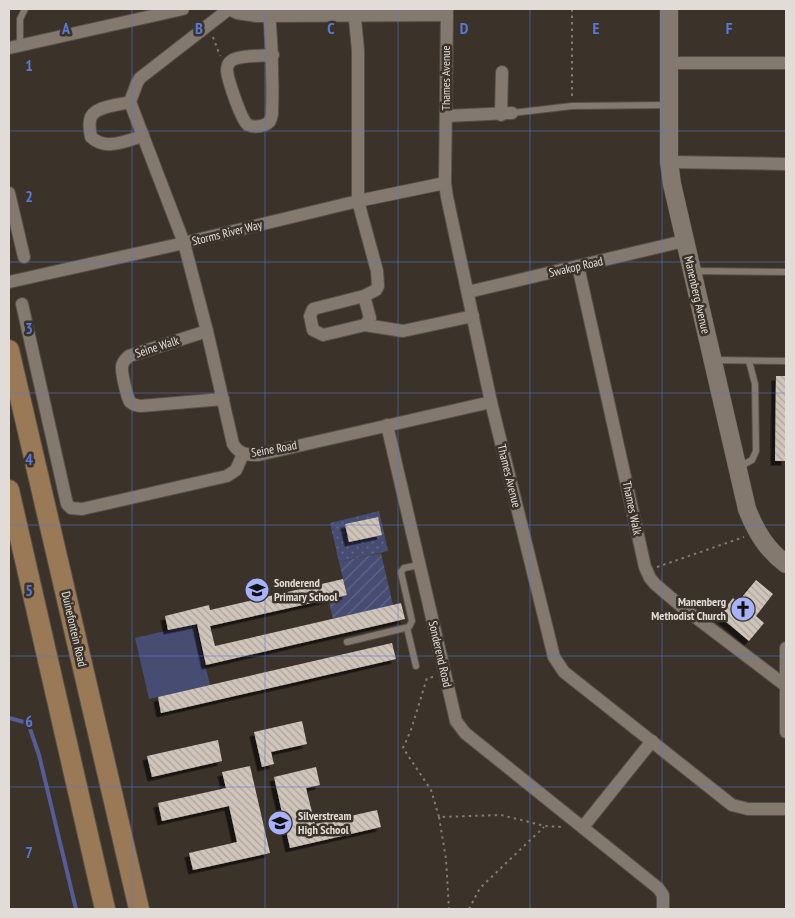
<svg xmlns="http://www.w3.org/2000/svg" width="795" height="918" viewBox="0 0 795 918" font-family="'PT Sans Narrow',sans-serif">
<defs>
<pattern id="grass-dots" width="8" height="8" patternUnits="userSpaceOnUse" patternTransform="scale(1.25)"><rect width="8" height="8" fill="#474c73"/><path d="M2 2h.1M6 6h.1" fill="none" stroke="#616586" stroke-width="1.8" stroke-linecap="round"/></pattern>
<pattern id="garden-furrows" width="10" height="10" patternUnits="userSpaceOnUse" patternTransform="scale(1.25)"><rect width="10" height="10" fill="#474c73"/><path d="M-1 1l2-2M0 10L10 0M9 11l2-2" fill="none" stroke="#616586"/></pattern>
<pattern id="building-back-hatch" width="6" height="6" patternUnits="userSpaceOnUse" patternTransform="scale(1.25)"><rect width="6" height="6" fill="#d0c5bb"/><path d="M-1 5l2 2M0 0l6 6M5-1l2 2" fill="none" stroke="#ada49c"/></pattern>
<filter id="shadow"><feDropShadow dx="-4.5" dy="4.5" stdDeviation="0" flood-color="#0009"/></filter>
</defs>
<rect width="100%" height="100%" fill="#3b332a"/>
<path fill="url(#grass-dots)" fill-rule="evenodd" d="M 379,511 L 388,551 L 339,562 L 330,523 ZM 378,517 L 382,535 L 349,542 L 345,524 Z"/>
<path fill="url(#garden-furrows)" d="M 381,553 L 393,605 L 333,619 L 328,599 L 347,594 L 339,562 Z"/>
<path fill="#474c73" d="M 195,624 L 210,685 L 149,699 L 135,638 Z"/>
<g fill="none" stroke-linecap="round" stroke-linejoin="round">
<path stroke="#555c97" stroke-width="4" d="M 9,718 L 28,723 L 39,755 L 76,909"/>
</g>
<g fill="url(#building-back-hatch)" filter="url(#shadow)">
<path d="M 776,376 L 786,376 L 786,461 L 775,461 Z"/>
<path d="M 378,517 L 382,535 L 349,542 L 345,524 Z"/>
<path d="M 343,579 L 347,595 L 210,626 L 215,646 L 401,603 L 405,619 L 206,665 L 197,624 L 168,630 L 165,616 L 209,605 L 210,610 Z"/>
<path d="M 756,580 L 773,594 L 756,616 L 764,623 L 749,641 L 719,616 L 733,598 L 738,602 Z"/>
<path d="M 392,643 L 396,659 L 161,713 L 158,697 Z"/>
<path d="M 302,721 L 307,744 L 271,752 L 274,764 L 262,767 L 254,732 Z"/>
<path d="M 218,740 L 222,761 L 152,777 L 147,756 Z"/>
<path d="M 250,766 L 270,853 L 193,870 L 189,853 L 237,842 L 229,806 L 162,821 L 158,803 L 226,788 L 222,772 Z"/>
<path d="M 316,767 L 320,785 L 306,788 L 315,824 L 377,810 L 381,827 L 290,848 L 274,777 Z"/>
</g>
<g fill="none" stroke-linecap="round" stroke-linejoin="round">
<defs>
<g id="lane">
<path d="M 20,45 L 20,19 L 25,9"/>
<path d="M 512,113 L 572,106 L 668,105"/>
<path d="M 693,271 L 786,272"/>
<path d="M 715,360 L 786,361"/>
<path d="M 739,467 L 752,460 L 756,451 L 755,384 L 749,361"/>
<path d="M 407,628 L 416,666"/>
<path d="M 347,642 L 409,627 L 412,621 L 401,572 L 404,568 L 419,565"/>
</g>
<g id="street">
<path d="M 229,9 L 140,78 L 137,83 L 130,102 L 184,243 L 207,331 L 233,444 C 239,454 247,455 258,455 L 491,402"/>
<path d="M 229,9 L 237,13 L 257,16 L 447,15"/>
<path d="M 269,9 C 272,44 273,79 272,114 C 271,120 270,123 264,125 C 259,127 252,127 248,125 C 241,120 228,80 227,71 C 227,68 228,63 231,61 C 238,55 263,56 273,55"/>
<path d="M 354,9 L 358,50 L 358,201 L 377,271 L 378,286 L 376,290 L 364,296 L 313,309 L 310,316 L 313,330 L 323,335 L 365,325 L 370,318 L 364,296"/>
<path d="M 447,9 L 445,183 L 447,197 L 491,402 L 554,657 L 564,672 L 732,805 L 748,809 L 786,809"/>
<path d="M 9,48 L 183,9"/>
<path d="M 669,63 L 786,63"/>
<path d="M 130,102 C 119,105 92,106 90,120 C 89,125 90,132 91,137 C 106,151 125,141 143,136"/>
<path d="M 501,115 L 502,72"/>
<path d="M 446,116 L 512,113"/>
<path d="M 669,162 L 786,164"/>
<path d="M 9,193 L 24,257"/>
<path d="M 578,266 L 645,567 L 650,578 L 655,584 L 682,607 L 786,686"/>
<path d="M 9,282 L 184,243 L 358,201 L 445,183"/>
<path d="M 468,292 L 684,241"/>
<path d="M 22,304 L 67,504 L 71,508 L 82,509 L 227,476 L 236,470 L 243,454"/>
<path d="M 365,325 L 403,331 L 473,316"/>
<path d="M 207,331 L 129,356 C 126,359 123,361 122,366 C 121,372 127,397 130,402 C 134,405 137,406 141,406 L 223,399"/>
<path d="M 387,425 L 456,721 L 465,733 L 658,888 L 663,895 L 663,909"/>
<path d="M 786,648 L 786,732"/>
<path d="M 583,827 L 652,741"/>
</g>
<path id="secondary" d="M 669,9 L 669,162 L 672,184 L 747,509 C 756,532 767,550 786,564"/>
<g id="primary">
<path d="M 9,350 L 139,909"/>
<path d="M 9,490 L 105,909"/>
</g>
</defs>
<use href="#lane" stroke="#57504a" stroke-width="8"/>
<use href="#street" stroke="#57504a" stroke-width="14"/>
<use href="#secondary" stroke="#57504a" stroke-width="19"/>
<use href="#primary" stroke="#57504a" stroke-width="22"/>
<g stroke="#827b74" stroke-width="2" stroke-dasharray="2.5 4" stroke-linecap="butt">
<path d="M 572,9 L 572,98"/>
<path d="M 213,37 L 220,56"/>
<path d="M 657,567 L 744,537"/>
<path d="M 433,677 L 427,678 L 411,730 L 403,748 L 431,790 L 439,817 L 501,815 L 545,826 L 563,827"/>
<path d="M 439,817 L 446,859 L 449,909"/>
<path d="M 469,909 L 480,888 L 544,827"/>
</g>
<use href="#lane" stroke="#83796f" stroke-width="6"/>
<use href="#street" stroke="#83796f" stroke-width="12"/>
<use href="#secondary" stroke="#83796f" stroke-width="18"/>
<use href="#primary" stroke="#9a7956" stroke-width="20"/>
</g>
<path fill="none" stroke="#5879d8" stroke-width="1" stroke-opacity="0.55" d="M 132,9 L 132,909M 265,9 L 265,909M 398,9 L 398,909M 530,9 L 530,909M 662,9 L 662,909M 9,131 L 786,131M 9,262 L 786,262M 9,393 L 786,393M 9,525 L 786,525M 9,656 L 786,656M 9,787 L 786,787"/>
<defs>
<symbol id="school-disc" viewBox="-11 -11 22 22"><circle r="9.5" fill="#a7b1fc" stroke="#3b332a"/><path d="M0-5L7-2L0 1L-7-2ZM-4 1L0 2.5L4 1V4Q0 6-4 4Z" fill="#111"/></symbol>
<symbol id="church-disc" viewBox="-11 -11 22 22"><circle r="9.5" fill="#a7b1fc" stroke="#3b332a"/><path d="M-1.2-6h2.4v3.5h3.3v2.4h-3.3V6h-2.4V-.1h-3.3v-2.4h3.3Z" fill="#111"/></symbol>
</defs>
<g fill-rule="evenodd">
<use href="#school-disc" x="243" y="576" width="28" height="28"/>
<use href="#church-disc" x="729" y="595" width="28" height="28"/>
<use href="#school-disc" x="266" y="809" width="28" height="28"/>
</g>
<g text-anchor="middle" stroke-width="5" stroke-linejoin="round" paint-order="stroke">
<g font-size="12" fill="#e1dcd7" stroke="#3b332a">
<text transform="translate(446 78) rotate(-90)" y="4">Thames Avenue</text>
<text transform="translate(227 233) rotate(-14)" y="4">Storms River Way</text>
<text transform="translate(576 267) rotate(-13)" y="4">Swakop Road</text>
<text transform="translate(697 295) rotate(77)" y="4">Manenberg Avenue</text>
<text transform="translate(157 347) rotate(-18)" y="4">Seine Walk</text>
<text transform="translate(274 449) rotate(-10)" y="4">Seine Road</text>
<text transform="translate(509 476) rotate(76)" y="4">Thames Avenue</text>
<text transform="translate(632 508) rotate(78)" y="4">Thames Walk</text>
<text transform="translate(74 629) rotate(77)" y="4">Duinefontein Road</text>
<text transform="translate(440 654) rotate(77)" y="4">Sonderend Road</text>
</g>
<g font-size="12" font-weight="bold" fill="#e1dcd7" stroke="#3b332a" text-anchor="start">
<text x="274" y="587">Sonderend<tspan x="274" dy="14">Primary School</tspan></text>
<text x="726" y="606" text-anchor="end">Manenberg<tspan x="726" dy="14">Methodist Church</tspan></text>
<text x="298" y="820">Silverstream<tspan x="298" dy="14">High School</tspan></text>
</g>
</g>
<g font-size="16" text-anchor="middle" font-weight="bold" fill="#5879d8" stroke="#3b332a" stroke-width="5" stroke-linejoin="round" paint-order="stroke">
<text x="66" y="34">A</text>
<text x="199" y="34">B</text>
<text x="331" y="34">C</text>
<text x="464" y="34">D</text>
<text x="596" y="34">E</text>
<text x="729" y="34">F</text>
<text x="29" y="71">1</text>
<text x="29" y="202">2</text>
<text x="29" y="334">3</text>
<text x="29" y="465">4</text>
<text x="29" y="596">5</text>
<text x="29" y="727">6</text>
<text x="29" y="858">7</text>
</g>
<rect width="795" height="918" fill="none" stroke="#e1dcd7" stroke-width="20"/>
</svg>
